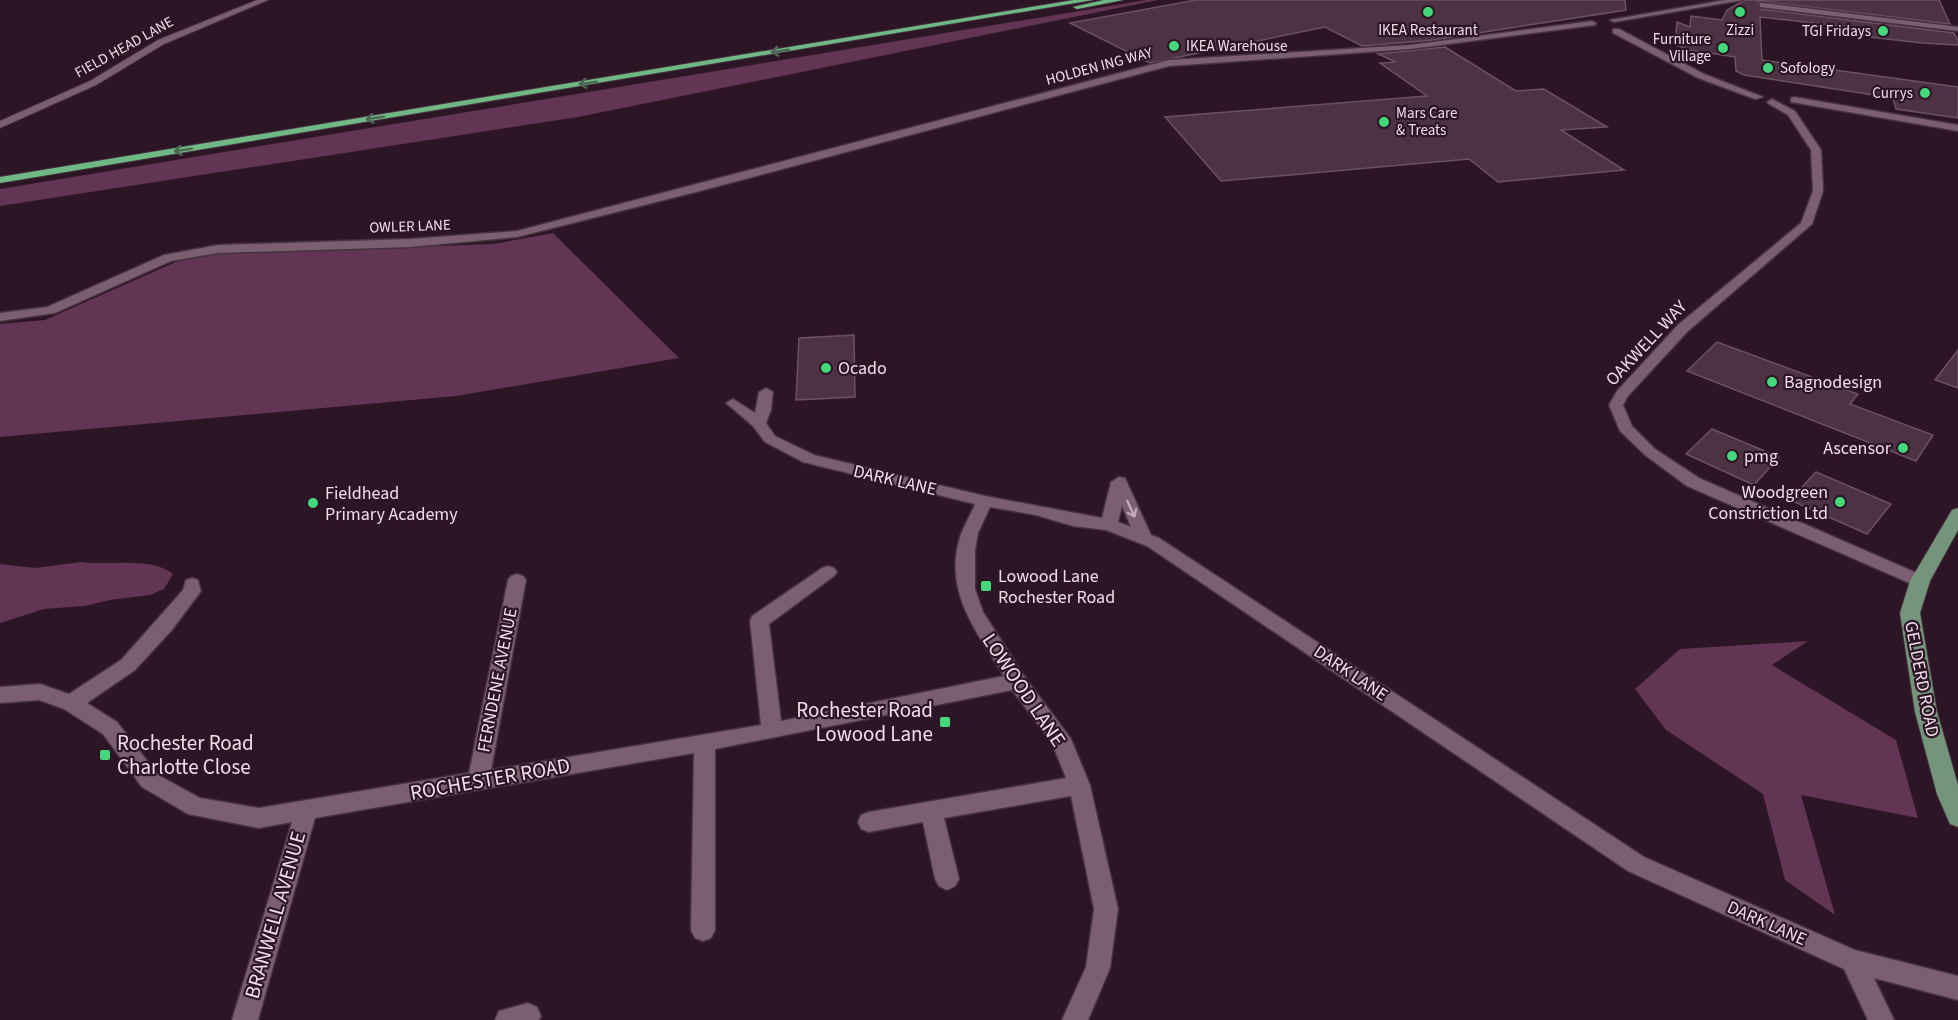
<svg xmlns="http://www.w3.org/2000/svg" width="1958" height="1020" viewBox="0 0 1958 1020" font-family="'Source Sans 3',sans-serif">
<rect width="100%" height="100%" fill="#2c1525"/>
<g fill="#613553">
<path d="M 1146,0 L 1158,0 L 578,117 L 0,206 L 0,189 Z"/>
<path d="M 553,233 L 679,358 L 456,396 L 0,437 L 0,324 L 45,320 L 178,261 L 218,254 L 493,244 Z"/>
<path d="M 81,562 C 108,566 152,556 173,574 L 164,589 L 150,595 L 110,600 L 85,606 L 44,609 L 0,623 L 0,564 L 35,568 Z"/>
<path d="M 1808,641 L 1772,665 L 1896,740 L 1918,818 L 1801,795 L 1835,915 L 1785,880 L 1763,794 L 1666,730 L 1635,689 L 1680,649 Z"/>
</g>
<g fill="#4c3243" stroke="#6d5162" stroke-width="1.5">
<path d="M 1196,0 L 1625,0 L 1626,10 L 1433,40 L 1362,46 L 1325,27 L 1150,63 L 1070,23 Z"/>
<path d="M 1745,0 L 1939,0 L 1950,24 L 1760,1 L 1758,3 L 1760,9 L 1954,33 L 1958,41 L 1958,45 L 1922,43 L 1870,37 L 1867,29 L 1760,17 L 1762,60 L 1958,87 L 1958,118 L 1896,109 L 1893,98 L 1744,75 L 1736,71 L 1735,57 L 1690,50 L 1675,45 L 1677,22 L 1690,27 L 1691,16 L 1722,20 L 1727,10 Z"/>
<path d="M 1445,47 L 1516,91 L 1544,89 L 1607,127 L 1561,130 L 1624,170 L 1498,182 L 1469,159 L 1221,181 L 1165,117 L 1427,96 L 1380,63 L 1396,62 L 1378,54 Z"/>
<path d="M 854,335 L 855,397 L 796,400 L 799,338 Z"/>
<path d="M 1717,342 L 1858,394 L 1850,404 L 1933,435 L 1916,461 L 1687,371 Z"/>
<path d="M 1958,350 L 1958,388 L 1935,380 Z"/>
<path d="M 1712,429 L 1779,457 L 1754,485 L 1686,454 Z"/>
<path d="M 1816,472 L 1891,504 L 1867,534 L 1790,500 Z"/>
</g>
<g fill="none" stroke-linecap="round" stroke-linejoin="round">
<defs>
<g id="street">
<path d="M 1725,0 L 1743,0 L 1614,22 L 1610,20 Z"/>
<path d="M 1763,3 L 1958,27 L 1958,31 L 1760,7 L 1760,3 Z"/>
<path d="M 1592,21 L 1596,23 L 1595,25 L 1410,49 L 1169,66 L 696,192 L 517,237 L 410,247 L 218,253 L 171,261 L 55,313 L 0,321 L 0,313 L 47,307 L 164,255 L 218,245 L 410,239 L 517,231 L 1169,60 L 1410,45 Z"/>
<path d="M 1613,29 L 1619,29 L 1704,74 L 1763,97 L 1755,99 L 1698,78 L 1613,33 Z"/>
<path d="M 1794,97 L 1958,125 L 1958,131 L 1791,102 L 1791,98 Z"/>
<path d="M 1772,99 L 1795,111 L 1821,150 L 1823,191 L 1812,224 L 1688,331 L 1628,396 L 1623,405 L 1632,426 L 1655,449 L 1699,478 L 1926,577 L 1929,581 L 1926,585 L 1920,587 L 1914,585 L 1687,486 L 1645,455 L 1620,431 L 1609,405 L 1617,391 L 1678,325 L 1801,223 L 1813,191 L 1811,150 L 1788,115 L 1769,104 L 1767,102 Z"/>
<path d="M 766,388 L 773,392 L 771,410 L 766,423 L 775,436 L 814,455 L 985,496 L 1102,518 L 1111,482 L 1119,477 L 1125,478 L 1151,535 L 1159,538 L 1644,857 L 1855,950 L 1958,976 L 1958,1000 L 1874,978 L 1894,1020 L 1868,1020 L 1844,969 L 1628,871 L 1147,546 L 1106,530 L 1073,526 L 1036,515 L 990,507 L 978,533 L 975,550 L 975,589 L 983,612 L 1024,676 L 1071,739 L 1090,785 L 1118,909 L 1110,968 L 1088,1020 L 1062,1020 L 1086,967 L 1094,909 L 1071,796 L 944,818 L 959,879 L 955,886 L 947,890 L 939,886 L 935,879 L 923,822 L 869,832 L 861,829 L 858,822 L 861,815 L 869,812 L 1066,778 L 1052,743 L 1012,690 L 715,749 L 715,930 L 711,938 L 703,941 L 695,938 L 691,930 L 694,753 L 315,818 L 258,1020 L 232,1020 L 292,822 L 259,828 L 188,814 L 142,787 L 103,734 L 64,709 L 39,700 L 0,703 L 0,687 L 40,684 L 69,694 L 121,660 L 183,590 L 186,580 L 192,578 L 198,580 L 201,591 L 171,631 L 135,670 L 87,703 L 117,722 L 158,775 L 200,798 L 259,808 L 469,773 L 508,580 L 511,576 L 517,574 L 523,576 L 526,580 L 491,770 L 761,725 L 750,621 L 752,616 L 822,568 L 828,566 L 834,568 L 837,572 L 834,576 L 769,624 L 781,721 L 1004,676 C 976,631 942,590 961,534 C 965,524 971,514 975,504 L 803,462 L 765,442 L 753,426 L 726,403 L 733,399 L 755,413 L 759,392 ZM 1122,506 L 1131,527 L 1118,522 Z"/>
<path d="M 528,1003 L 537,1007 L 541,1016 L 539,1020 L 495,1020 L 499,1011 Z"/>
</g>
<path id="secondary" d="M 257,0 L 268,0 L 164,44 L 96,85 L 0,128 L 0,121 L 90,81 L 158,40 Z"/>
<path id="primary" d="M 1958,508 L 1958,530 L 1930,581 L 1920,613 L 1937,712 L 1958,785 L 1958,827 L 1950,824 L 1937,794 L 1915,712 L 1900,613 L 1910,581 L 1952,510 Z"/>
<g id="highway">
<path d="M 1074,0 L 1093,0 L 0,183 L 0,177 Z"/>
<path d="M 1104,0 L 1123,0 L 1077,9 L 1073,7 Z"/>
</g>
</defs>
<use href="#street" stroke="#44323e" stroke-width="3"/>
<use href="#secondary" stroke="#44323e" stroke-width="2"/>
<use href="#primary" stroke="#44323e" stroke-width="2"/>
<use href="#highway" stroke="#44323e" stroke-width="2"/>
<use href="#street" fill="#7b5e70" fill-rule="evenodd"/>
<use href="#secondary" fill="#7b5e70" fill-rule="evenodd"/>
<use href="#primary" fill="#74957c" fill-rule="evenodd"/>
<use href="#highway" fill="#70b984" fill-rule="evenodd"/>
</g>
<defs><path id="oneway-shaft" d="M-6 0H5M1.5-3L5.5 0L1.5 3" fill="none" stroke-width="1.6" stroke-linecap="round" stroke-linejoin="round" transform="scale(1.5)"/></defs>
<g stroke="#4e6754">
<use href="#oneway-shaft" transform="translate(780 51) rotate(171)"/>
<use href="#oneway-shaft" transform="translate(588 83) rotate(171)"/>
<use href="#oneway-shaft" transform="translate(375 118) rotate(171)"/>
<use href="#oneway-shaft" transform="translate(183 150) rotate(171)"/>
</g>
<use stroke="#c1abb8" href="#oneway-shaft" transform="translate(1131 509) rotate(65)"/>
<g fill="#44d77b" stroke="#2c1525" stroke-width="2">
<circle cx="1428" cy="12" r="6"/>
<circle cx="1740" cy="12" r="6"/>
<circle cx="1883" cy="31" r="6"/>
<circle cx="1174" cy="46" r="6"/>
<circle cx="1723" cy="48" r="6"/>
<circle cx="1768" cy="68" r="6"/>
<circle cx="1925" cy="93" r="6"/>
<circle cx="1384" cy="122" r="6"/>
<circle cx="826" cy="368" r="6"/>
<circle cx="1772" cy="382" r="6"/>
<circle cx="1903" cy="448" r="6"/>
<circle cx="1732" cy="456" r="6"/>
<circle cx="1840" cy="502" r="6"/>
<circle cx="313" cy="503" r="6"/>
<rect x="980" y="580" width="12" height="12" rx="3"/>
<rect x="939" y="716" width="12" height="12" rx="3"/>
<rect x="99" y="749" width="12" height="12" rx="3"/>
</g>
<g text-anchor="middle" stroke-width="4.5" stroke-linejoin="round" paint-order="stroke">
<g font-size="15" fill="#efdee8" stroke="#2c1525" text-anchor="end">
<text x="1428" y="35" text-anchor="middle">IKEA Restaurant</text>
<text x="1740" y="35" text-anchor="middle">Zizzi</text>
<text x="1871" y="36">TGI Fridays</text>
<text x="1711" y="44">Furniture<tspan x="1711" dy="17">Village</tspan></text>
<text x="1186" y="51" text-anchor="start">IKEA Warehouse</text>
<text x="1780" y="73" text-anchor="start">Sofology</text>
<text x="1913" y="98">Currys</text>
<text x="1396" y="118" text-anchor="start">Mars Care<tspan x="1396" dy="17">&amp; Treats</tspan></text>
</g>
<g font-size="15" fill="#efdee8" stroke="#2c1525">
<text transform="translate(124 47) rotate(-29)" y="5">FIELD HEAD LANE</text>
<text transform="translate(1099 66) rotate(-15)" y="5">HOLDEN ING WAY</text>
<text transform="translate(410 226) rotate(-2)" y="5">OWLER LANE</text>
</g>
<g font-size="18" fill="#efdee8" stroke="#2c1525">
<text transform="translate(1646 343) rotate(-47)" y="6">OAKWELL WAY</text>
<text transform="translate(895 480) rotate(13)" y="6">DARK LANE</text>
<text transform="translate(1351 673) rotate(34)" y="6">DARK LANE</text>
<text transform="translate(1922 679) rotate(79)" y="6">GELDERD ROAD</text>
<text transform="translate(497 680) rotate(-79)" y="6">FERNDENE AVENUE</text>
<text transform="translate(1767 923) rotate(24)" y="6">DARK LANE</text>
</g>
<g font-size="18" fill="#efdee8" stroke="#2c1525" text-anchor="start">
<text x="838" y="374">Ocado</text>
<text x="1784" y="388">Bagnodesign</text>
<text x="1891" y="454" text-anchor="end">Ascensor</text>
<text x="1744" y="462">pmg</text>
<text x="1828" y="498" text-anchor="end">Woodgreen<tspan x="1828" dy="21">Constriction Ltd</tspan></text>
<text x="325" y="499">Fieldhead<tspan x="325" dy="21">Primary Academy</tspan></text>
<text x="998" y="582">Lowood Lane<tspan x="998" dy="21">Rochester Road</tspan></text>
</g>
<g font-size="21" fill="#efdee8" stroke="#2c1525">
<text transform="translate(1024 690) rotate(56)" y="7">LOWOOD LANE</text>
<text transform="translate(490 779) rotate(-10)" y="7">ROCHESTER ROAD</text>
<text transform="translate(275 915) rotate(-74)" y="7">BRANWELL AVENUE</text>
</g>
<g font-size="21" fill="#efdee8" stroke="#2c1525" text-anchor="end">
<text x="933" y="717">Rochester Road<tspan x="933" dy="24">Lowood Lane</tspan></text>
<text x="117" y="750" text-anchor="start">Rochester Road<tspan x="117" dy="24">Charlotte Close</tspan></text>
</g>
</g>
</svg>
